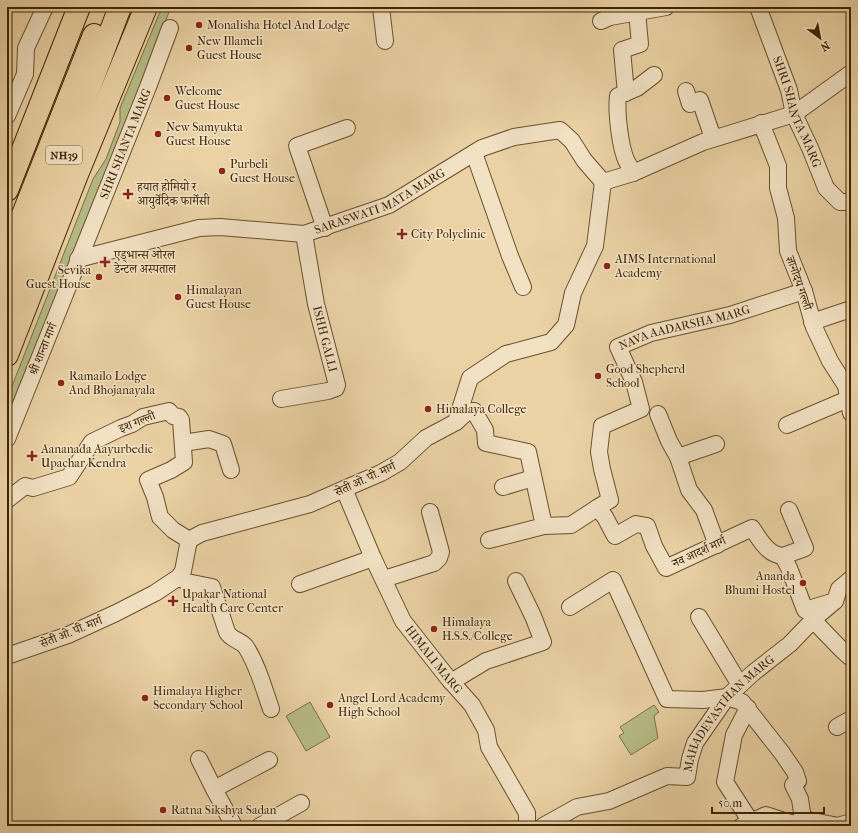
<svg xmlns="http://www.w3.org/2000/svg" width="858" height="833" viewBox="0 0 858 833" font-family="'IM FELL French Canon','Noto Serif Devanagari',serif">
<rect width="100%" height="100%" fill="#ead2a4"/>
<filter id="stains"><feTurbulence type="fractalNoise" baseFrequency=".005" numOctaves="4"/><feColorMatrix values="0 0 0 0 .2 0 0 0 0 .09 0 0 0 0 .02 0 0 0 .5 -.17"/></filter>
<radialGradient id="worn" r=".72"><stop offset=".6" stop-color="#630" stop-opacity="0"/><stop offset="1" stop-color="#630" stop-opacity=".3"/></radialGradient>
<g fill="#b6bc86" stroke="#7a7046">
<path d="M 162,7 L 171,7 L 125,125 L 7,417 L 7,399 L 93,179 L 106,159 L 120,122 L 120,108 Z"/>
<path d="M 310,702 L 330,737 L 306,751 L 286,716 Z"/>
<path d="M 654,705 L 659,712 L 654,716 L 658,738 L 631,755 L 619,736 L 624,733 L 620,727 Z"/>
</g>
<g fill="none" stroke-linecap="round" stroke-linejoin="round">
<defs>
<g id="minor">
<path d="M 381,7 L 385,41"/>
<path id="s1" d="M 758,7 L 789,90 L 794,114 L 810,148 L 826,188 L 840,202 L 851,202"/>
<path d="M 601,21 L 610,17 L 666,7"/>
<path d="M 686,91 L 690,104 L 700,100 L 713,138"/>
<path d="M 626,93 L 622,50 L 640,44 L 637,12"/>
<path d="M 7,116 L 25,74 L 26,48 L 45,7"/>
<path d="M 761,123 L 778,166 L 778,188 L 786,218 L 788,251 L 804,291 L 814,327 L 830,361 L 846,386 L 851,413"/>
<path d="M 474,153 L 510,256 L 523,287"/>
<path d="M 633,173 C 631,169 629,165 627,162 C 620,148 616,111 618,96 L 637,88 L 654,75"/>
<path d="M 603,182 L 633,173 L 703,142 L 794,114 L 851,73"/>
<path d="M 325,228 L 297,146 L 347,128"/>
<path id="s2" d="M 78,259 L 199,228 L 220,227 L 304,234 L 389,205 L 482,148 L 514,137 L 560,130 L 572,141 L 584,160 L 603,182"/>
<path d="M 812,322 L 851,309"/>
<path d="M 281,399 L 328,391 L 336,388 L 337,385 L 316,304 L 304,234"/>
<path d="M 658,414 L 669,441 L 678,457"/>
<path d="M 456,422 L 467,412 L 474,411 L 485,430 L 486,443 L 528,452 L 544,526 L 571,525 L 597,508 L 605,517 L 615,536 L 636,524 L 647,526 L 654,546 L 666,568 L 752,528 C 760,540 768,555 783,556 L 789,568 L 805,610 L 835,601"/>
<path d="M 787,425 L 848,399"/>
<path id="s3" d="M 7,439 L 148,87 L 170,28"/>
<path d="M 183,443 L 209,439 L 223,444 L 231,470"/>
<path d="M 716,444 L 678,457 L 689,490 L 704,510 L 717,545"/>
<path d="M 503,487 L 533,478"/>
<path id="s4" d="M 344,489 L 373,558 L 403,621 L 448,678 L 472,705 L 486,730 L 489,747 L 527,813 L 527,826"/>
<path d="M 7,500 L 25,486 L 33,488 L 69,477 L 92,442 L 121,428 L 132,424 L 143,417 L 169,411 L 173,416 L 179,417 L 181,420 L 184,462 L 171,470 L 148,480 L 155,497 L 160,517 L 173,530 L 189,540"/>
<path id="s5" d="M 597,508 L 610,500 L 602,469 L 599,452 L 602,426 L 641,409 L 634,382 L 618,347 L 651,333 L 730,315 L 804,291"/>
<path d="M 489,540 L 544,526"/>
<path d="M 783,556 L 805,548 L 789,510"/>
<path d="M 179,577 L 187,582 L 212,587 L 227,632 C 231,640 241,640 246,647 C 258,666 264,689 271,709"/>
<path d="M 384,579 L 434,563 L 439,558 L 441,552 L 430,512"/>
<path d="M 300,584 L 373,558"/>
<path d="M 570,607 L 613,580 L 667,699 L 703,700 L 727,697 L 742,702 L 782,753 L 795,772 L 798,781 L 793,785 L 800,799 L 803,819 L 794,824 L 794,826"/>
<path d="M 699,617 L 740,685"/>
<path d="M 813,620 L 840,648 L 851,658"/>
<path d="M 7,656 L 68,635 L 116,613 L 155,593 L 179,577 L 183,571 L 189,540 L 202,533 L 310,504 L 344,489 L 381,473 L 400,462 L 426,438 L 456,422 L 470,378 L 506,354 L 551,342 L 566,325 L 573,293 L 595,246 L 603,182"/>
<path d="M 451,682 L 486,661 L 543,642 L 533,616 L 516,581"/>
<path d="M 748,708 L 734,735 L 725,782 L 751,822"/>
<path d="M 837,727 L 851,719"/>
<path d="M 199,759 L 214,789"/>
<path d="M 803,819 L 838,826 L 851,822"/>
<path d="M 234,826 L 214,789 L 269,760"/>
<path d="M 260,826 L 301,803"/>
<path id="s6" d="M 543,826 L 577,807 L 609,801 L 667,776 L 687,777 L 690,759 L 695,743 L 727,697 L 753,673 L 790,644 L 816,617 L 835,601 L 839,589 L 851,579"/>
<path d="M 742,826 L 766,815 L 794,824"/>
</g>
<g id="primary">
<path d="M 7,190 L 79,7"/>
<path d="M 7,355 L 76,177 L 146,7"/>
</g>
<g id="trunk">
<path d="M 7,255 L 94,35"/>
<path d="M 7,303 L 120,7"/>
</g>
</defs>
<use href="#minor" stroke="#69502d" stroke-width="18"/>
<use href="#primary" stroke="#3e2505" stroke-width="24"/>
<use href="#trunk" stroke="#3e2505" stroke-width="24"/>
<use href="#minor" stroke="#f1e2c4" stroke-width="16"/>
<use href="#primary" stroke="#ead2a4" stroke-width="22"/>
<use href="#trunk" stroke="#ead2a4" stroke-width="22"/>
</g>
<g fill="#8f2418" stroke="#f1e2c4" stroke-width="1.5">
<circle cx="199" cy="25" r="4"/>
<circle cx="189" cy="48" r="4"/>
<circle cx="167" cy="98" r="4"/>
<circle cx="158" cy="134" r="4"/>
<circle cx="222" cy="171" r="4"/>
<path d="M126 188h4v4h4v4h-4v4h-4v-4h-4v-4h4z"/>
<path d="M400 228h4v4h4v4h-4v4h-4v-4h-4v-4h4z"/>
<path d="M103 256h4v4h4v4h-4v4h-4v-4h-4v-4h4z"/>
<circle cx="607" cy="266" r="4"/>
<circle cx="99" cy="277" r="4"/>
<circle cx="178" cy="297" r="4"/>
<circle cx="598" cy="376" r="4"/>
<circle cx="61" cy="383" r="4"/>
<circle cx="428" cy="409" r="4"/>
<path d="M30 450h4v4h4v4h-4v4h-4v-4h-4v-4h4z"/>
<circle cx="803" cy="583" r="4"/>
<path d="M171 595h4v4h4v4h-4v4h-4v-4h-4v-4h4z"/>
<circle cx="434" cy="629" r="4"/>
<circle cx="145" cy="698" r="4"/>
<circle cx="330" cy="705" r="4"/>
<circle cx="163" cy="810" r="4"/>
</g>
<g text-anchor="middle" stroke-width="3" stroke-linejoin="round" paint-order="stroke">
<rect fill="#f1e2c4" stroke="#745e3e" stroke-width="1" x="46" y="146" width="36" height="18" rx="3"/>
<g font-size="11" font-weight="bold" fill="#3e2505">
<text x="64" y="159">NH39</text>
</g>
<g font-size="12" fill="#3e2505" stroke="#f1e2c4" text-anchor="start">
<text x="207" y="29">Monalisha Hotel And Lodge</text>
<text x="197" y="45">New Illameli<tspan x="197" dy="14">Guest House</tspan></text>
<text x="175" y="95">Welcome<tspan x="175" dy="14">Guest House</tspan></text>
<text x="166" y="131">New Samyukta<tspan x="166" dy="14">Guest House</tspan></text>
<text x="230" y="168">Purbeli<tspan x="230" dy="14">Guest House</tspan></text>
<text x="137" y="191">हयात होमियो र<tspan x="137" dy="14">आयुर्वेदिक फार्मेसी</tspan></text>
<text x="411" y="238">City Polyclinic</text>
<text x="114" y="259">एड्भान्स ओरल<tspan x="114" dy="14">डेन्टल अस्पताल</tspan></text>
<text x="615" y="263">AIMS International<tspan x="615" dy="14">Academy</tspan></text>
<text x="91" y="274" text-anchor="end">Sevika<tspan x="91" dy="14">Guest House</tspan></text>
<text x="186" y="294">Himalayan<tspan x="186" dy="14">Guest House</tspan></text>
<text x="606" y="373">Good Shepherd<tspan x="606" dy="14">School</tspan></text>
<text x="69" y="380">Ramailo Lodge<tspan x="69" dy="14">And Bhojanayala</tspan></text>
<text x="436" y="413">Himalaya College</text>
<text x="41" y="453">Aananada Aayurbedic<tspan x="41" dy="14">Upachar Kendra</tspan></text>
<text x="795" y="580" text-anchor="end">Ananda<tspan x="795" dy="14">Bhumi Hostel</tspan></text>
<text x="182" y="598">Upakar National<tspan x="182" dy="14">Health Care Center</tspan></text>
<text x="442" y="626">Himalaya<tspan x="442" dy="14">H.S.S./College</tspan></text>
<text x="153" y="695">Himalaya Higher<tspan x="153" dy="14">Secondary School</tspan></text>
<text x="338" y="702">Angel Lord Academy<tspan x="338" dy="14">High School</tspan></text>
<text x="171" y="814">Ratna Sikshya Sadan</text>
</g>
<g font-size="12" fill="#3e2505" stroke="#f1e2c4">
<text dy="4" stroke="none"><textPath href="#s1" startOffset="112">SHRI SHANTA MARG</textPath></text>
<text dy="4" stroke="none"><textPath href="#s3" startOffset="318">SHRI SHANTA MARG</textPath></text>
<text dy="4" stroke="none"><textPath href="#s2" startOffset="313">SARASWATI MATA MARG</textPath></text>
<text transform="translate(799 283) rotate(71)" y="4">ज्ञानोदय गल्ली</text>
<text dy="4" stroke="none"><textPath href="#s5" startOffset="269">NAVA AADARSHA MARG</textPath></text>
<text transform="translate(325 339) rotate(76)" y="4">ISHH GALLI</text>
<text transform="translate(43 349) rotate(-68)" y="4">श्री शान्ता मार्ग</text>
<text transform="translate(137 422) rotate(-22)" y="4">इश गल्ली</text>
<text transform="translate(365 479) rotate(-25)" y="4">सेती ओ. पी. मार्ग</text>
<text transform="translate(699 552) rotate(-25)" y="4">नव आदर्श मार्ग</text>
<text transform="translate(71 632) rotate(-22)" y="4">सेती ओ. पी. मार्ग</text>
<text dy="4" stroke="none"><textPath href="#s4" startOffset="194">HIMALI MARG</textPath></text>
<text dy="4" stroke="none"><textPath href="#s6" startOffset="233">MAHADEVASTHAN MARG</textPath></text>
</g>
</g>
<rect width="858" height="833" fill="none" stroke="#ead2a4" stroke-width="24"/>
<rect x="8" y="8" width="842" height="817" fill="none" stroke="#3e2505" stroke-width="2"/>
<rect x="12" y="12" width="834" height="809" fill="none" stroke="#3e2505"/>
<g transform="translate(820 38) rotate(148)" stroke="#f1e2c4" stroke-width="3" paint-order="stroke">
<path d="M0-3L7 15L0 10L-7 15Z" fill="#3e2505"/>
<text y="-6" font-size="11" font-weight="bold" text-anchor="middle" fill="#3e2505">N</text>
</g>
<path d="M712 807v6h112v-6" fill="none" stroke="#3e2505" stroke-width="2"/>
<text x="718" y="807" font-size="12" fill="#3e2505" stroke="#f1e2c4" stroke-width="3" paint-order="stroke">50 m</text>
<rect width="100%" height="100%" filter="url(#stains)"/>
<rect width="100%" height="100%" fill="url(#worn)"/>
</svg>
